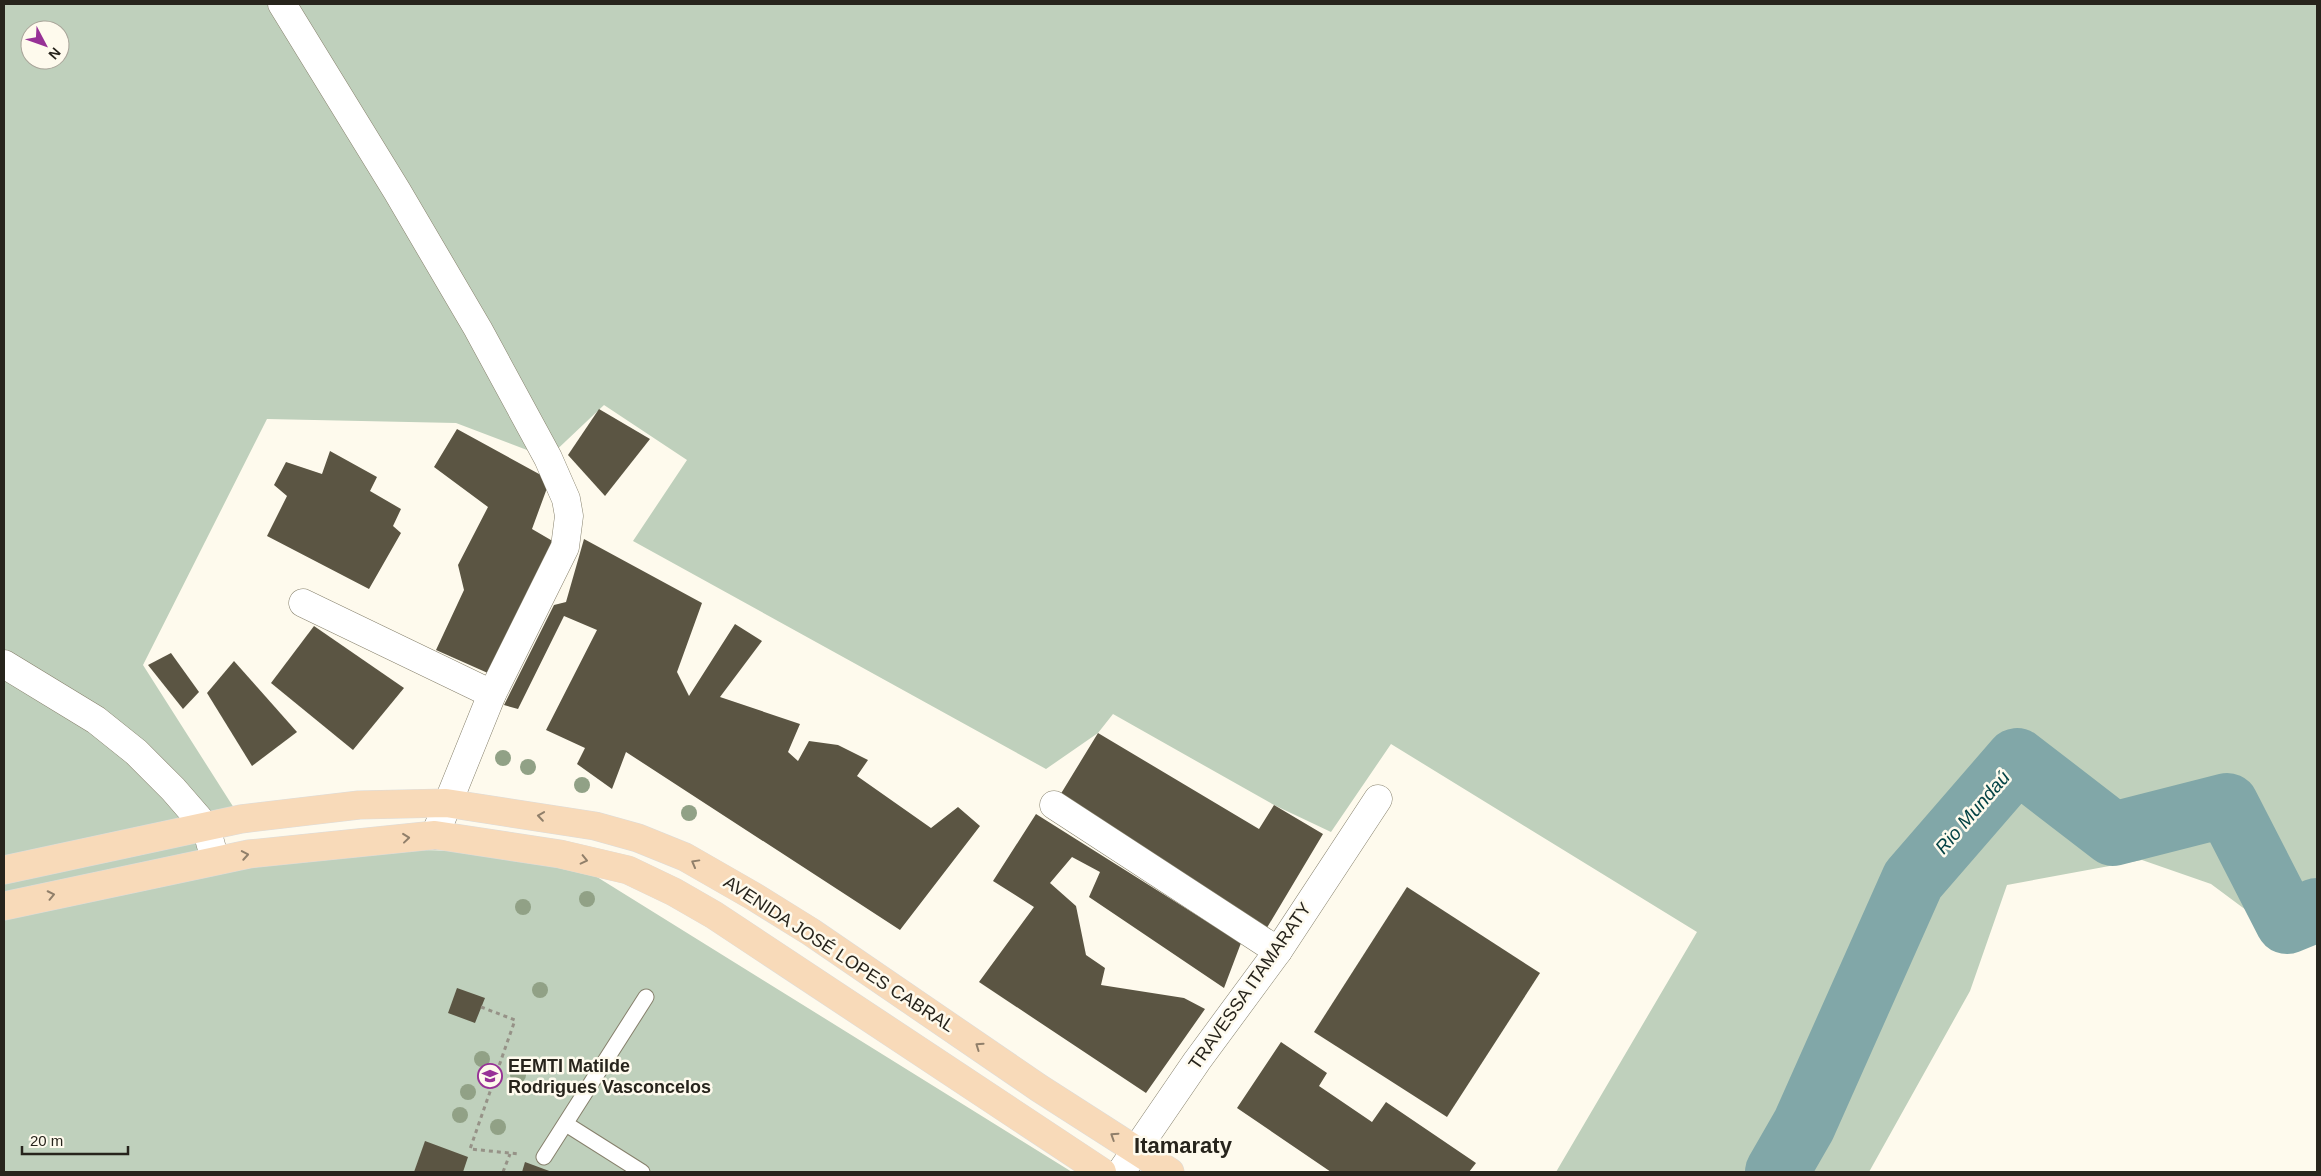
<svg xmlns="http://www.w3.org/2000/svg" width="2321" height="1176" viewBox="0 0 2321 1176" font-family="Helvetica,sans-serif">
<rect width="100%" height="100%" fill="#fefaed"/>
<path fill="#bfd0bc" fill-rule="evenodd" d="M 4,4 L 2317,4 L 2317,942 L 2297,948 L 2211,884 L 2142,860 L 2007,885 L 1970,991 L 1869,1172 L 1556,1172 L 1697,932 L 1391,744 L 1331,832 L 1274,805 L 1113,714 L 1098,733 L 1046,769 L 633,541 L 687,460 L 604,405 L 548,458 L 456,423 L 267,419 L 143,665 L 241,819 L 178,867 L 318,847 L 560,854 L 1072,1172 L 4,1172 ZM 30,30 L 60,30 L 60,60 L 30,60 Z"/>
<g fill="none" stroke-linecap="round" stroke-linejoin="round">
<path stroke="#81a7a8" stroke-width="64" d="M 1777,1172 L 1804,1125 L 1913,880 L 2017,760 L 2113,834 L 2227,805 L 2287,922 L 2317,910"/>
</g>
<g fill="#5b5543">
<path d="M 599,409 L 650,439 L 605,496 L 568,455 Z"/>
<path d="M 457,429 L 550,480 L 532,529 L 556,543 L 490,674 L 436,650 L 464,590 L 458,565 L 488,507 L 434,467 Z"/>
<path d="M 330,451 L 377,477 L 370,491 L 401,509 L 393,526 L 401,533 L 369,589 L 267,536 L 287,496 L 274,485 L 286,462 L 322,474 Z"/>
<path d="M 584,539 L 702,603 L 677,672 L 689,696 L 735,624 L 762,641 L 720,697 L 800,724 L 788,752 L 798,761 L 809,741 L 838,745 L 868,760 L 857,776 L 931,828 L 958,807 L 980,826 L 900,930 L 626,752 L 612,789 L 577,764 L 585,748 L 546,730 L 597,630 L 564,616 L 518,709 L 504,705 L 554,605 L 566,602 Z"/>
<path d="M 314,626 L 404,688 L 353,750 L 271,683 Z"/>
<path d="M 171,653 L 199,692 L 183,709 L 148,665 Z"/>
<path d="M 234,661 L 297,732 L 252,766 L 207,693 Z"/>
<path d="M 1098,733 L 1259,829 L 1274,805 L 1323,834 L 1265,931 L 1054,805 Z"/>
<path d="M 1036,814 L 1241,943 L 1224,988 L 1089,897 L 1100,872 L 1072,857 L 1050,883 L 1076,906 L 1086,955 L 1105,968 L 1101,985 L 1184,998 L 1205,1009 L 1146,1093 L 979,982 L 1034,907 L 993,881 Z"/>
<path d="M 1407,887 L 1540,973 L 1447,1117 L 1314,1032 Z"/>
<path d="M 457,988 L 485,998 L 475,1023 L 448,1013 Z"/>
<path d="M 1281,1042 L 1327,1073 L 1319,1086 L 1372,1122 L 1386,1102 L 1476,1163 L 1469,1172 L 1331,1172 L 1237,1108 Z"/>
<path d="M 425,1141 L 468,1157 L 463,1172 L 414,1172 Z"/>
<path d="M 525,1162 L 552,1172 L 522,1172 Z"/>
</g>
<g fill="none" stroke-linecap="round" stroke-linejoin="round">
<defs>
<g id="service">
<path d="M 566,1124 L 642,1172"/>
<path d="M 544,1157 L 646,997"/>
</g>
<g id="minor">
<path d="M 282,4 L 397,191 L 478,329 L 548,458 L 566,499 L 569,516 L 565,547 L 492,694 L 435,835"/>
<path d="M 303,603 L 492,694"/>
<path d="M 4,664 L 96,720 L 136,752 L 173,789 L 206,827 L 215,860"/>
<path d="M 1054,805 L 1278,951"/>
<path d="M 1121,1172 L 1197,1061 L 1278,951 L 1378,799"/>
</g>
<g id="primary">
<path d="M 4,870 L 241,819 L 359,805 L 446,803 L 595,826 L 638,838 L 685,857 L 753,896 L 811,932 L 1039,1088 L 1170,1172"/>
<path d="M 4,906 L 249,854 L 435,835 L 560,854 L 628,870 L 674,892 L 714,915 L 1102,1172"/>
</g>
</defs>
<use href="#service" stroke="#86806c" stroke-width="17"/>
<use href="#minor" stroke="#86806c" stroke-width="29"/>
<use href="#primary" stroke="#dcdcdb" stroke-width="29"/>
<g stroke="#969287" stroke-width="3" stroke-dasharray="4 4" stroke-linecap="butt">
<path d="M 481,1007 L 515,1020 L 470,1149 L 519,1154"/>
<path d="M 503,1172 L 510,1154"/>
</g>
<use href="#service" stroke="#fff" stroke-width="15"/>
<use href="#minor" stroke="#fff" stroke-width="28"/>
<use href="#primary" stroke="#f8dab9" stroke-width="28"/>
</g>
<g fill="#91a186">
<circle cx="503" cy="758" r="8"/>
<circle cx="528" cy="767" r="8"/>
<circle cx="582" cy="785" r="8"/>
<circle cx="689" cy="813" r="8"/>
<circle cx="587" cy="899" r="8"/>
<circle cx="523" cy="907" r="8"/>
<circle cx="540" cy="990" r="8"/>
<circle cx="482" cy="1059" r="8"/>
<circle cx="518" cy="1075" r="8"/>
<circle cx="468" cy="1092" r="8"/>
<circle cx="460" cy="1115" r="8"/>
<circle cx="498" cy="1127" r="8"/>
</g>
<defs><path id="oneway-chevron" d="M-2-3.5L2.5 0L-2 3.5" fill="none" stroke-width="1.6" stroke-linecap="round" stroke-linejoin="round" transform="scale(1.25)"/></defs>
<g stroke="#907f6a">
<use href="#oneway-chevron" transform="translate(541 816) rotate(-172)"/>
<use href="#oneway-chevron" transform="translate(406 838) rotate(-6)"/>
<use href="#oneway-chevron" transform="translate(245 855) rotate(-10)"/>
<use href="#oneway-chevron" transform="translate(584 860) rotate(13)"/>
<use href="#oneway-chevron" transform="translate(695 863) rotate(-151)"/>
<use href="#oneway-chevron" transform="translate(51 895) rotate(-12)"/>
<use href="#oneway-chevron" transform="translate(979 1046) rotate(-145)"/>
<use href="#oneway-chevron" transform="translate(1114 1136) rotate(-147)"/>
</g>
<defs>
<symbol id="school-ring" viewBox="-11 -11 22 22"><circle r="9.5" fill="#fefaed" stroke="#973196" stroke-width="1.5"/><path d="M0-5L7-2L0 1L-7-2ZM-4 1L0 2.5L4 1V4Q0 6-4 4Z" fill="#973196"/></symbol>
</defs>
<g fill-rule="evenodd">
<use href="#school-ring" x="476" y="1062" width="28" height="28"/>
</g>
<g text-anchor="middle" stroke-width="5" stroke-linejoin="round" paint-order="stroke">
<g font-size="18" fill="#27241c" stroke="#fefaed">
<text transform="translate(839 954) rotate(33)" y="6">AVENIDA JOSÉ LOPES CABRAL</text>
<text transform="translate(1250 986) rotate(-55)" y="6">TRAVESSA ITAMARATY</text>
</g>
<g font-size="18" font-weight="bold" fill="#27241c" stroke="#fefaed" text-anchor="start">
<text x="508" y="1072">EEMTI Matilde<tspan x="508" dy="21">Rodrigues Vasconcelos</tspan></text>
</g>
<g font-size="19" font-style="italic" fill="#044345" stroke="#fefaed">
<text transform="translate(1972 812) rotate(-49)" y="7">Rio Mundaú</text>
</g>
<g font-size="22" font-weight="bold" fill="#27241c" stroke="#fefaed">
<text x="1183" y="1153">Itamaraty</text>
</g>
</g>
<rect width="2321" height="1176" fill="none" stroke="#27241c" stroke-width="10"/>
<g transform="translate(45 45) rotate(131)"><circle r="24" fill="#fefaed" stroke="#a8a499"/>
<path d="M0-4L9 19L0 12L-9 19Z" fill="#973196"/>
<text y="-8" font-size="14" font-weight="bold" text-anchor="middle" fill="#27241c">N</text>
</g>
<path d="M22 1146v8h106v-8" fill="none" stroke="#27241c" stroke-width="2.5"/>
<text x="30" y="1146" font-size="15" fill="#27241c" stroke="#fefaed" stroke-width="4" paint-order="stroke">20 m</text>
</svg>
